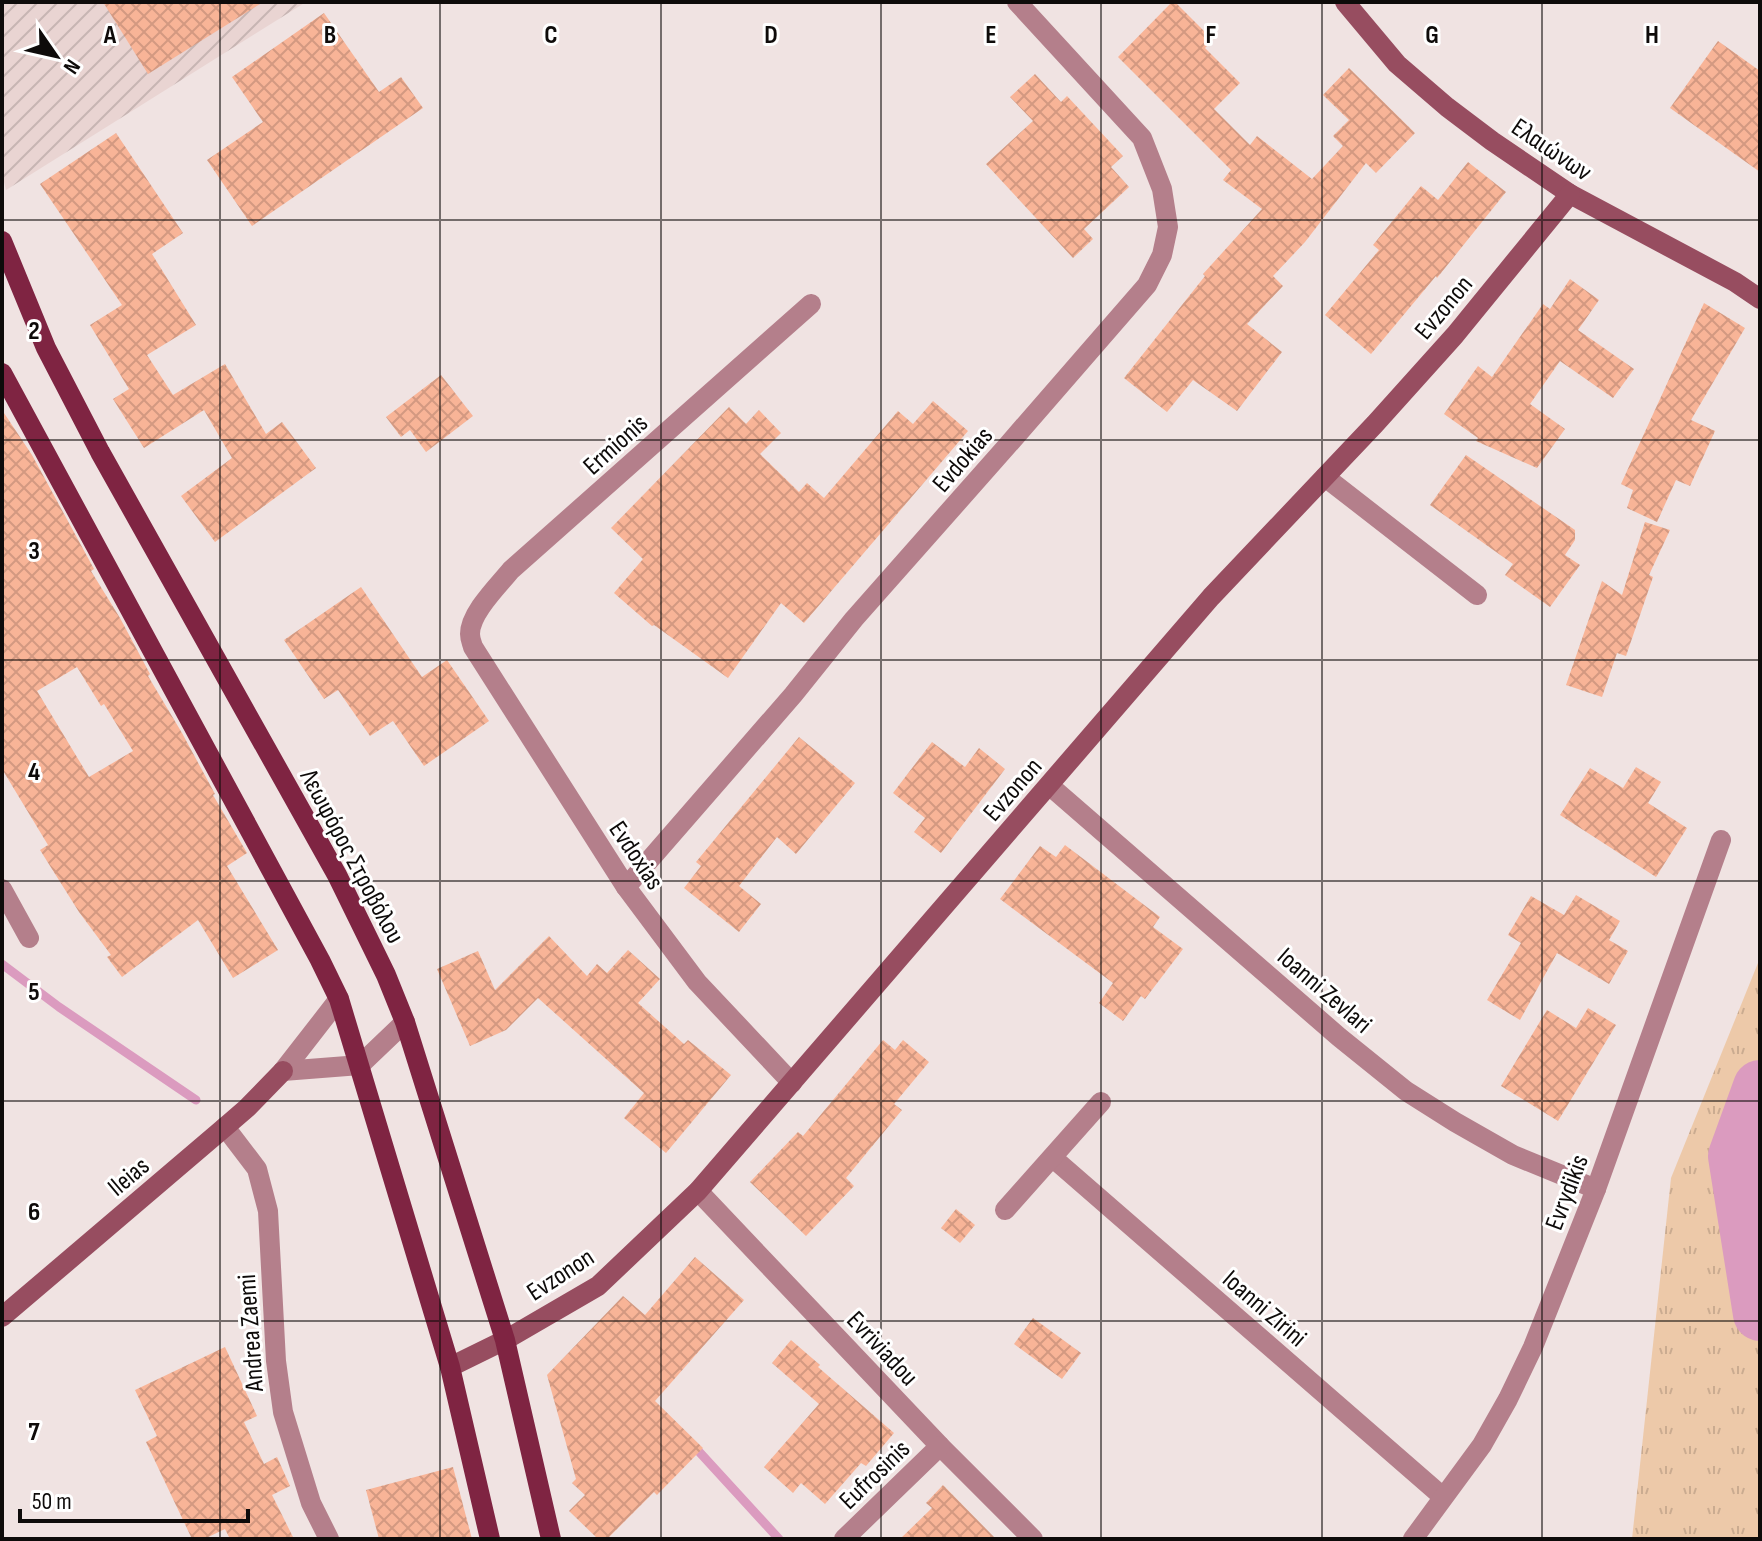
<svg xmlns="http://www.w3.org/2000/svg" width="1762" height="1541" viewBox="0 0 1762 1541" font-family="'Sofia Sans Condensed',sans-serif">
<defs>
<pattern id="industrial-furrows" width="10" height="10" patternUnits="userSpaceOnUse" patternTransform="scale(2)"><rect width="10" height="10" fill="#e9d4d2"/><path d="M-1 1l2-2M0 10L10 0M9 11l2-2" fill="none" stroke="#c7b5b3"/></pattern>
<pattern id="park-tufts" width="24" height="20" patternUnits="userSpaceOnUse" patternTransform="scale(2)"><rect width="24" height="20" fill="#edc9a9"/><path d="M3 7l-1-3M5 7V3M7 7l1-3M15 17l-1-3M17 17v-4M19 17l1-3" fill="none" stroke="#caab90"/></pattern>
<pattern id="building-cross-hatch" width="8" height="8" patternUnits="userSpaceOnUse" patternTransform="scale(2)"><rect width="8" height="8" fill="#f8b497"/><path d="M0 0l8 8M0 8l8-8" fill="none" stroke="#d39981"/></pattern>
</defs>
<rect width="100%" height="100%" fill="#f0e3e2"/>
<path fill="url(#industrial-furrows)" d="M 2,2 L 306,2 L 6,190 L 2,174 Z"/>
<path fill="url(#park-tufts)" d="M 1760,958 L 1760,1539 L 1632,1539 L 1671,1178 Z"/>
<g fill="none" stroke-linecap="round" stroke-linejoin="round">
<g stroke="#db9bbf" stroke-width="9">
<path d="M 2,964 L 59,1007 L 196,1100"/>
<path d="M 692,1444 L 779,1539"/>
</g>
<path stroke="#db9bbf" stroke-width="54" d="M 1760,1087 L 1735,1156 L 1760,1314"/>
</g>
<g fill="url(#building-cross-hatch)" fill-rule="evenodd">
<path d="M 103,2 L 263,2 L 148,74 Z"/>
<path d="M 1172,2 L 1175,2 L 1213,40 L 1205,48 L 1240,83 L 1214,109 L 1250,145 L 1257,136 L 1312,179 L 1343,146 L 1333,136 L 1349,120 L 1323,95 L 1349,68 L 1415,133 L 1376,173 L 1366,163 L 1305,242 L 1273,276 L 1283,286 L 1247,324 L 1282,352 L 1237,411 L 1193,380 L 1167,412 L 1124,378 L 1205,276 L 1203,274 L 1262,209 L 1223,180 L 1231,170 L 1118,57 Z"/>
<path d="M 324,13 L 379,92 L 401,77 L 423,108 L 252,226 L 207,160 L 263,122 L 232,77 Z"/>
<path d="M 1718,41 L 1760,71 L 1760,172 L 1670,108 Z"/>
<path d="M 1035,74 L 1061,102 L 1067,96 L 1123,156 L 1111,167 L 1129,187 L 1084,229 L 1093,239 L 1073,258 L 986,164 L 1033,121 L 1010,97 Z"/>
<path d="M 116,133 L 183,233 L 152,254 L 196,325 L 147,355 L 173,395 L 225,364 L 266,434 L 282,422 L 316,468 L 215,542 L 181,496 L 232,458 L 204,410 L 144,448 L 113,399 L 129,389 L 90,325 L 122,305 L 40,184 Z"/>
<path d="M 1468,162 L 1506,192 L 1437,278 L 1436,276 L 1371,354 L 1325,315 L 1379,250 L 1373,245 L 1421,186 L 1438,200 Z"/>
<path d="M 1570,279 L 1599,300 L 1578,330 L 1634,369 L 1613,398 L 1560,361 L 1530,404 L 1565,429 L 1537,468 L 1476,441 L 1478,438 L 1444,414 L 1478,366 L 1492,377 L 1543,304 L 1550,309 Z"/>
<path d="M 1704,303 L 1745,328 L 1691,420 L 1715,431 L 1690,486 L 1676,480 L 1657,522 L 1627,508 L 1633,490 L 1621,484 Z"/>
<path d="M 441,375 L 473,416 L 426,452 L 410,430 L 401,437 L 386,417 Z"/>
<path d="M 933,401 L 968,431 L 804,623 L 781,603 L 728,678 L 654,625 L 652,626 L 614,593 L 643,559 L 611,528 L 729,407 L 746,424 L 759,410 L 781,433 L 760,454 L 799,492 L 807,483 L 824,498 L 898,411 L 913,424 Z"/>
<path d="M 2,410 L 32,455 L 94,569 L 91,571 L 120,618 L 150,674 L 148,676 L 182,733 L 215,794 L 213,795 L 247,853 L 227,866 L 278,950 L 233,978 L 198,920 L 122,977 L 107,957 L 111,955 L 79,912 L 40,850 L 48,845 L 2,769 ZM 77,667 L 101,706 L 104,704 L 133,751 L 89,777 L 37,691 Z"/>
<path d="M 1466,455 L 1575,530 L 1575,540 L 1565,555 L 1580,565 L 1550,607 L 1505,575 L 1513,564 L 1430,505 Z"/>
<path d="M 1645,522 L 1670,530 L 1649,575 L 1653,577 L 1626,656 L 1617,653 L 1602,697 L 1566,685 L 1602,581 L 1622,595 Z"/>
<path d="M 361,587 L 422,677 L 447,660 L 489,721 L 424,766 L 393,721 L 370,736 L 338,690 L 324,699 L 284,640 Z"/>
<path d="M 799,737 L 855,783 L 796,854 L 777,837 L 739,886 L 761,904 L 739,932 L 684,888 L 701,866 L 696,862 Z"/>
<path d="M 932,742 L 965,767 L 979,748 L 1005,769 L 941,853 L 914,832 L 925,818 L 893,793 Z"/>
<path d="M 1636,767 L 1661,782 L 1648,803 L 1687,828 L 1656,877 L 1560,815 L 1590,768 L 1623,788 Z"/>
<path d="M 1065,845 L 1160,917 L 1153,927 L 1183,949 L 1145,999 L 1141,996 L 1123,1021 L 1099,1003 L 1113,983 L 1000,899 L 1040,846 L 1056,857 Z"/>
<path d="M 1576,895 L 1620,921 L 1609,940 L 1628,951 L 1609,984 L 1557,953 L 1520,1020 L 1487,1000 L 1521,943 L 1508,935 L 1531,896 L 1564,915 Z"/>
<path d="M 549,936 L 587,976 L 597,964 L 607,973 L 628,950 L 660,979 L 638,1003 L 684,1044 L 688,1040 L 731,1075 L 666,1153 L 624,1118 L 644,1093 L 538,998 L 506,1030 L 470,1046 L 437,969 L 478,951 L 495,990 Z"/>
<path d="M 1588,1008 L 1616,1025 L 1558,1121 L 1501,1086 L 1547,1010 L 1576,1028 Z"/>
<path d="M 883,1040 L 895,1050 L 903,1040 L 929,1062 L 894,1104 L 902,1110 L 846,1178 L 854,1186 L 806,1236 L 750,1182 L 798,1132 L 803,1136 Z"/>
<path d="M 956,1209 L 975,1225 L 960,1243 L 941,1228 Z"/>
<path d="M 695,1257 L 744,1300 L 655,1401 L 703,1448 L 657,1495 L 654,1492 L 607,1539 L 598,1539 L 569,1511 L 585,1495 L 572,1483 L 576,1479 L 547,1375 L 623,1296 L 645,1315 Z"/>
<path d="M 1033,1318 L 1081,1353 L 1062,1379 L 1014,1344 Z"/>
<path d="M 791,1340 L 820,1365 L 818,1367 L 894,1433 L 866,1466 L 861,1463 L 825,1504 L 801,1483 L 793,1493 L 764,1467 L 819,1404 L 772,1363 Z"/>
<path d="M 225,1347 L 257,1416 L 244,1422 L 264,1464 L 277,1457 L 290,1486 L 272,1495 L 294,1539 L 230,1539 L 225,1529 L 204,1539 L 192,1539 L 146,1442 L 157,1436 L 135,1390 Z"/>
<path d="M 453,1467 L 472,1539 L 379,1539 L 366,1490 Z"/>
<path d="M 943,1485 L 996,1539 L 900,1539 L 932,1508 L 926,1503 Z"/>
</g>
<g fill="none" stroke-linecap="round" stroke-linejoin="round">
<g stroke="#b47f8b" stroke-width="20">
<path d="M 1325,477 L 1477,595"/>
<path d="M 1050,786 L 1339,1037 L 1406,1091 L 1455,1122 L 1513,1155 L 1596,1189"/>
<path d="M 626,887 L 793,695 L 854,619 L 1007,446 L 1147,285 L 1162,255 L 1168,227 L 1162,189 L 1142,138 L 1017,2"/>
<path d="M 2,889 L 29,938"/>
<path d="M 283,1071 L 360,1065 L 405,1022"/>
<path d="M 283,1071 L 339,999"/>
<path d="M 792,1083 L 697,982 L 626,887 L 473,647 C 472,643 470,639 470,634 C 470,613 498,586 511,570 L 811,304"/>
<path d="M 225,1127 L 257,1169 L 268,1211 L 276,1361 L 283,1412 L 311,1503 L 329,1539"/>
<path d="M 1053,1158 L 1443,1497"/>
<path d="M 698,1191 L 940,1446 L 1033,1539"/>
<path d="M 1005,1210 L 1101,1102"/>
<path d="M 844,1539 L 940,1446"/>
<path d="M 1413,1539 L 1482,1445 L 1508,1399 L 1533,1347 L 1596,1189 L 1721,840"/>
</g>
<g stroke="#974d60" stroke-width="20">
<path d="M 1345,2 L 1397,64 L 1447,107 L 1492,141 L 1570,194 L 1735,282 L 1760,299"/>
<path d="M 2,1317 L 225,1127 L 247,1108 L 283,1071"/>
<path d="M 450,1367 L 505,1340 L 598,1286 L 698,1191 L 1211,597 L 1375,424 L 1455,335 L 1570,194"/>
</g>
<g stroke="#7f2442" stroke-width="20">
<path d="M 2,241 L 46,348 L 100,452 L 337,875 L 386,975 L 405,1022 L 505,1340 L 551,1539"/>
<path d="M 2,373 L 320,960 L 339,999 L 450,1367 L 490,1539"/>
</g>
</g>
<path fill="none" stroke="#0e0b0a" stroke-width="2" stroke-opacity="0.55" d="M 220,2 L 220,1539M 440,2 L 440,1539M 661,2 L 661,1539M 881,2 L 881,1539M 1101,2 L 1101,1539M 1322,2 L 1322,1539M 1542,2 L 1542,1539M 2,220 L 1760,220M 2,440 L 1760,440M 2,660 L 1760,660M 2,881 L 1760,881M 2,1101 L 1760,1101M 2,1321 L 1760,1321"/>
<g text-anchor="middle" stroke-width="6" stroke-linejoin="round" paint-order="stroke">
<g font-size="26" fill="#0e0b0a" stroke="#fff">
<text transform="translate(1552 149) rotate(34)" y="9">Ελαιώνων</text>
<text transform="translate(1443 307) rotate(-50)" y="9">Evzonon</text>
<text transform="translate(615 444) rotate(-42)" y="9">Ermionis</text>
<text transform="translate(962 459) rotate(-49)" y="9">Evdokias</text>
<text transform="translate(1012 789) rotate(-49)" y="9">Evzonon</text>
<text transform="translate(637 855) rotate(56)" y="9">Evdoxias</text>
<text transform="translate(353 856) rotate(62)" y="9">Λεωφόρος Στροβόλου</text>
<text transform="translate(1325 990) rotate(41)" y="9">Ioanni Zevlari</text>
<text transform="translate(128 1176) rotate(-40)" y="9">Ileias</text>
<text transform="translate(1566 1192) rotate(-69)" y="9">Evrydikis</text>
<text transform="translate(560 1274) rotate(-33)" y="9">Evzonon</text>
<text transform="translate(1265 1308) rotate(41)" y="9">Ioanni Zirini</text>
<text transform="translate(250 1333) rotate(-94)" y="9">Andrea Zaemi</text>
<text transform="translate(883 1348) rotate(47)" y="9">Evriviadou</text>
<text transform="translate(874 1474) rotate(-44)" y="9">Eufrosinis</text>
</g>
</g>
<g font-size="26" text-anchor="middle" font-weight="bold" fill="#0e0b0a" stroke="#fff" stroke-width="6" stroke-linejoin="round" paint-order="stroke">
<text x="110" y="43">A</text>
<text x="330" y="43">B</text>
<text x="551" y="43">C</text>
<text x="771" y="43">D</text>
<text x="991" y="43">E</text>
<text x="1211" y="43">F</text>
<text x="1432" y="43">G</text>
<text x="1652" y="43">H</text>
<text x="34" y="339">2</text>
<text x="34" y="559">3</text>
<text x="34" y="780">4</text>
<text x="34" y="1000">5</text>
<text x="34" y="1220">6</text>
<text x="34" y="1440">7</text>
</g>
<rect width="1762" height="1541" fill="none" stroke="#0e0b0a" stroke-width="8"/>
<g transform="translate(56 56) rotate(124)" stroke="#ffffff" stroke-width="6" paint-order="stroke">
<path d="M0-6L14 30L0 20L-14 30Z" fill="#0e0b0a"/>
<text y="-12" font-size="22" font-weight="bold" text-anchor="middle" fill="#0e0b0a">N</text>
</g>
<path d="M20 1509v12h228v-12" fill="none" stroke="#0e0b0a" stroke-width="4"/>
<text x="32" y="1509" font-size="24" fill="#0e0b0a" stroke="#ffffff" stroke-width="6" paint-order="stroke">50 m</text>
</svg>
